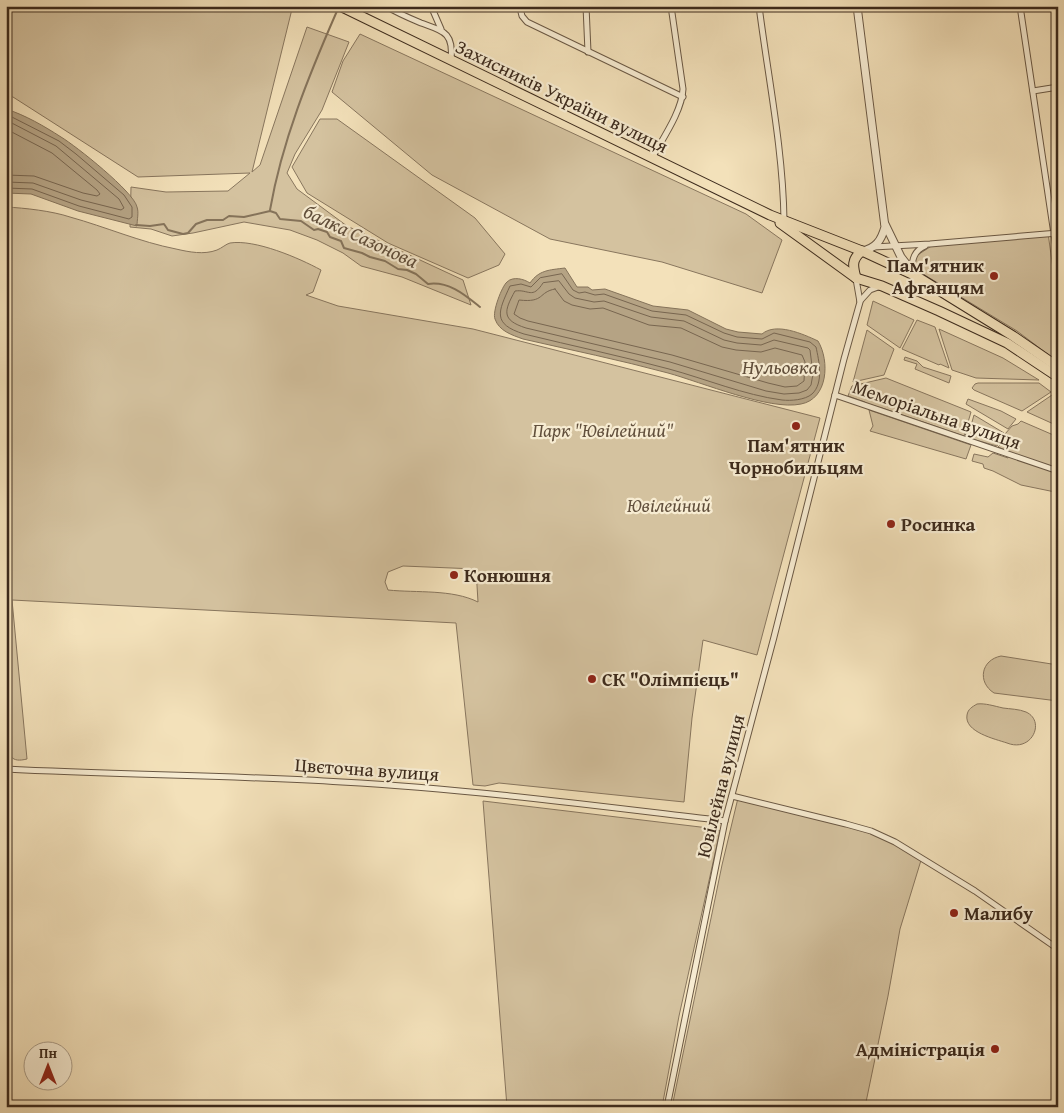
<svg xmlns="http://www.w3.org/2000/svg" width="1064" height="1113" viewBox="0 0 1064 1113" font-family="'Gentium Book Plus',serif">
<rect width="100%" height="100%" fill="#f3e1ba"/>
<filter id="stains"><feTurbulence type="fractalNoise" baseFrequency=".004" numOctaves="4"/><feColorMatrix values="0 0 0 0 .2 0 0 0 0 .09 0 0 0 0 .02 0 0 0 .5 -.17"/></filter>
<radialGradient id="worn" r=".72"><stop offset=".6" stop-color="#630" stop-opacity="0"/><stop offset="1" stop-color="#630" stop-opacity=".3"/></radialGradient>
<g fill="#d4c29f" stroke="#88765e" fill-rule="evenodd">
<path d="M 6,6 L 285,6 L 292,9 L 252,172 L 260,165 L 307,27 L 349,42 L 322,110 L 295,154 L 287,173 L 297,189 L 347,226 L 463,280 L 471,305 L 402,277 L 361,266 L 343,253 L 317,240 L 290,230 L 244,222 L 193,233 L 172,236 L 151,229 L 130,227 L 131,187 L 166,192 L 228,191 L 250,173 L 138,177 L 13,97 L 6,95 Z"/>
<path d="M 360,34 L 746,214 L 782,240 L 762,293 L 662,262 L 550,239 L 432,175 L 332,92 L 343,61 Z"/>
<path d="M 320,119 L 337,119 L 475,218 L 505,254 L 499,265 L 468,278 L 388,243 L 307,193 L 292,167 Z"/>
<path d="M 6,207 C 25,208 52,211 70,217 C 106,227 140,242 176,249 C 189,252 204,255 217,250 C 222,248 226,244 230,243 C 255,239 299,258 321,270 L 313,292 L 306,295 L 338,306 L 473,329 L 820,418 L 757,655 L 703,640 L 692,718 L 684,802 L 499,783 L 485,786 L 473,785 L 456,623 L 12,600 L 27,759 C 11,763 9,756 6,742 ZM 403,566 L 476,569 L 478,602 C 452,589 417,593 388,590 L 385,582 L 388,572 Z"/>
<path d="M 1048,233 L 1058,305 L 1058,362 L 1017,331 L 918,271 L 914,265 L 916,256 L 933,245 Z"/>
<path d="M 873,301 L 914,320 L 900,348 L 867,325 Z"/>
<path d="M 917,320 L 935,327 L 949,368 L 940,364 L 939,365 L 902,349 Z"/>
<path d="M 939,329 L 1003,358 L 1039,380 L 976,378 L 952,370 Z"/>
<path d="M 867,330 L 894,349 L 884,375 L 853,382 Z"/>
<path d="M 905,357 L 917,361 L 923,367 L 951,376 L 949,383 L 915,369 L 917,364 L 904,360 Z"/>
<path d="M 886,378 L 971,412 L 964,436 L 882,408 L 867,404 L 865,402 L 848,396 L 852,386 Z"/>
<path d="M 978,383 L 1039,383 L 1051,392 L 1022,411 L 974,390 L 972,388 L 975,384 Z"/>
<path d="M 1052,395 L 1058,399 L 1058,426 L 1027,412 Z"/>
<path d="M 968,399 L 1001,411 L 1016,419 L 1008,429 L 966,404 Z"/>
<path d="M 869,410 L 971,445 L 966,459 L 870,431 L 873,426 Z"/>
<path d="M 974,415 L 1004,433 L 997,446 L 965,437 L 966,432 L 970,429 Z"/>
<path d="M 1021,421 L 1058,437 L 1058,487 L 1055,492 L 1021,485 L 993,471 L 984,468 L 983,464 L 972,461 L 974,454 L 988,457 L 993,453 L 1008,458 L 1008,451 L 998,447 L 1006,439 L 1005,434 L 1012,426 L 1018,424 Z"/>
<path d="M 1001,656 L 1058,665 L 1058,701 L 994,693 C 977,682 981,660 1001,656 Z"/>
<path d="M 977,704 C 985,703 994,706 1003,708 C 1010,709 1019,709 1026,712 C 1046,721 1032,753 1007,743 C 995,739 964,732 967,715 C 968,709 972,707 977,704 Z"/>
<path d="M 738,798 L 871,831 L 922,857 L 900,929 L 888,996 L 865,1107 L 672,1107 L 722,865 Z"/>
<path d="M 483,801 L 717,829 L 720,831 L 679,1016 L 662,1107 L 507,1107 Z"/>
</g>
<g fill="#b5a384" stroke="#85735a">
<path d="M 6,109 C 25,115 44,126 61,137 C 76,146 134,192 137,207 C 139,212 137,220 137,226 L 78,211 L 31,194 L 6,193 Z"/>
<path d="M 565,268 L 577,287 L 588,287 L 592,290 L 605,289 L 653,306 L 688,310 L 726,329 L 738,332 L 762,334 C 776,322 803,334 818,341 C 830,361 828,399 801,404 C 770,411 701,382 668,373 C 620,360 571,350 523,339 C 512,335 499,331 495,319 C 492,312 502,286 507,282 C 513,276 524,279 530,283 C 539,270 549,270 565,268 Z"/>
</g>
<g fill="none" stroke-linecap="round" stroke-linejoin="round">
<g stroke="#786650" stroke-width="1">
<path d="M 6,114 L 59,141 L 76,154 L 124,195 L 132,207 L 132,217 L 129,219 L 79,206 L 32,189 L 6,188"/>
<path d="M 6,120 L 56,146 L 119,199 L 124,208 L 121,210 L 81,200 L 33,183 L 6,182"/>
<path d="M 6,129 L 52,153 L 97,190 L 100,194 L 97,196 L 83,193 L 34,176 L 6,175"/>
<path d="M 562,274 L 573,290 L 579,293 L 585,292 L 595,295 L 604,294 L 652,311 L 686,315 L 724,333 L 737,337 L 762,339 L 774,333 L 810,342 L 816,347 C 819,361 824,383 812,394 C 805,400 791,401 782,400 C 744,395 706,379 669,369 C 621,356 573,346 524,334 C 492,324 498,312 510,286 L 521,284 L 531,287 L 540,278 Z"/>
<path d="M 559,281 L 569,294 L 575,298 L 594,302 L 604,301 L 651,317 L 684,321 L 724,340 L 737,343 L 761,345 L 774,340 L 808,348 L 810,350 L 813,374 L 811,385 L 807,390 L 799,393 L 784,394 L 766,391 L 670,362 L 526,328 C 501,320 504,311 515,291 C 529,289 532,300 543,283 Z"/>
<path d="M 555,289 L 564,301 L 572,305 L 590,309 L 603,308 L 649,325 L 681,328 L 722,347 L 736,350 L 761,352 L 775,348 L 802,355 L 805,362 L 804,381 L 797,386 L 785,387 L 768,383 L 672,355 L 528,321 L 520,318 L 514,314 L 519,300 C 545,303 538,292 555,289 Z"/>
</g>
<g stroke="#85735a" stroke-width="2">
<path d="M 270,210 C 282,141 309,75 337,11"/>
<path d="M 136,225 L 150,226 L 164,224 L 168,230 L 183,234 L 188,233 L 196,224 L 207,220 L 223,220 L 229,216 L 244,217 L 270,211 L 276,213 L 280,219 L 301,221 L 314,230 L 318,229 L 327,232 L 330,237 L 341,241 L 344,248 L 362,253 L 370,257 L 385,261 L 398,269 L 407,270 L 416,274 L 428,284 C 449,281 465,295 480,307"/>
</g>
<defs>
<g id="minor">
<path d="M 386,6 C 397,13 409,18 421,23 C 443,31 454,32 451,60"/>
<path d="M 431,6 L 441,29"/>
<path d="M 522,6 L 520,8 L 522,16 L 527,22 L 683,97"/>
<path d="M 586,6 L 588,52"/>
<path d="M 759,6 C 768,77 783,149 784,220"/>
<path d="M 1020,6 L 1058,261"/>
<path d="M 1033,91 L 1058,87"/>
<path d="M 652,158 C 663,138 682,111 683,89 L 671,6"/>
<path d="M 873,247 L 930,244 L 1058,233"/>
<path d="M 912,271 C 912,259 914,251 925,246"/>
<path d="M 860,301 L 870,290 L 878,287"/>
<path d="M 835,395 L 1058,471"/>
<path d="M 6,769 C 118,775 230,775 342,782 C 470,789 598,806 725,821"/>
<path d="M 732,796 L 846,824 L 871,831 L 895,842 L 975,891 L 1058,949"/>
<path d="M 667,1107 L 725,821 L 774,637 L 844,359 L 860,302 L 856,279"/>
</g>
<g id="tertiary">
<path d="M 857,6 L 885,227 C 881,241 876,248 862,251"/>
<path d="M 885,224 L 901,257 L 915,275"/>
</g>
<g id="trunk">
<path d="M 340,6 L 770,215 L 862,251 L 916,276 L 1013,336 L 1058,367"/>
<path d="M 780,223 L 856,278 L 882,286 L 939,311 L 1007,343 L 1058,377"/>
<path d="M 856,278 C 853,267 851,259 862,251"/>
<path d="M 904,295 L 913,293 C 918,287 918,283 916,276"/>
</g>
</defs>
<use href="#minor" stroke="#6a5844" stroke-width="7"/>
<use href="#tertiary" stroke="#6a5844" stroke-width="9"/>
<use href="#trunk" stroke="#3c2a1c" stroke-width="11"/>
<use href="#minor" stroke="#f7ecd2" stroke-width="5"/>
<use href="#tertiary" stroke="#f7ecd2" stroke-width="7"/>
<use href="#trunk" stroke="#f3e1ba" stroke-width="9"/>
</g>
<g fill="#8f2418" stroke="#f7ecd2" stroke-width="2">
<circle cx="994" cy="276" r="5"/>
<circle cx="796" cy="426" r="5"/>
<circle cx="891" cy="524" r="5"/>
<circle cx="454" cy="575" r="5"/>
<circle cx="592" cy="679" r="5"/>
<circle cx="954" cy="913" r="5"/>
<circle cx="995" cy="1049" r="5"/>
</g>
<g text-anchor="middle" stroke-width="4.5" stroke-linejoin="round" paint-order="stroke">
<g font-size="19" fill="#3c2a1c" stroke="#f7ecd2">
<text transform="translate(562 96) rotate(26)" y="7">Захисників України вулиця</text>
<text transform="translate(937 414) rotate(19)" y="7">Меморіальна вулиця</text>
<text transform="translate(367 769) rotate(4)" y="7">Цвєточна вулиця</text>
<text transform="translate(720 786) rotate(-76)" y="7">Ювілейна вулиця</text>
</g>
<g font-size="19" font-weight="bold" fill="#3c2a1c" stroke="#f7ecd2" text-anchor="start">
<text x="984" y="272" text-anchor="end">Пам'ятник<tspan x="984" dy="22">Афганцям</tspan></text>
<text x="796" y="452" text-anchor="middle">Пам'ятник<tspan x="796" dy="22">Чорнобильцям</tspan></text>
<text x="901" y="531">Росинка</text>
<text x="464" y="582">Конюшня</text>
<text x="602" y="686">СК "Олімпієць"</text>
<text x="964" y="920">Малибу</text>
<text x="985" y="1056" text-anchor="end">Адміністрація</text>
</g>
<g font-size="19" font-style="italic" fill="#62503d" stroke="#f7ecd2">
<text x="603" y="437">Парк "Ювілейний"</text>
<text x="669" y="512">Ювілейний</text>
</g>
<g font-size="20" font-style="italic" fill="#604e3b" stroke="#f7ecd2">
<text transform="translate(361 236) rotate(25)" y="7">балка Сазонова</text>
<text x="780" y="374">Нульовка</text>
</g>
</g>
<rect width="1064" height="1113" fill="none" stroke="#f3e1ba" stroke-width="25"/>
<rect x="8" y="8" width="1049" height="1098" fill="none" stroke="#3c2a1c" stroke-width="2.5"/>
<rect x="12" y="12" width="1039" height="1088" fill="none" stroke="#3c2a1c"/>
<g transform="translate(48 1066)"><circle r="24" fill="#f7ecd2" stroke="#ac9e89"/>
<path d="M0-4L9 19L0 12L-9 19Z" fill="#8f2418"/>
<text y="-8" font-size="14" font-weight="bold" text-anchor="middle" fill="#3c2a1c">Пн</text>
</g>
<rect width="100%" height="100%" filter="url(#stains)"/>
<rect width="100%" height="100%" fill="url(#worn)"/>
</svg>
